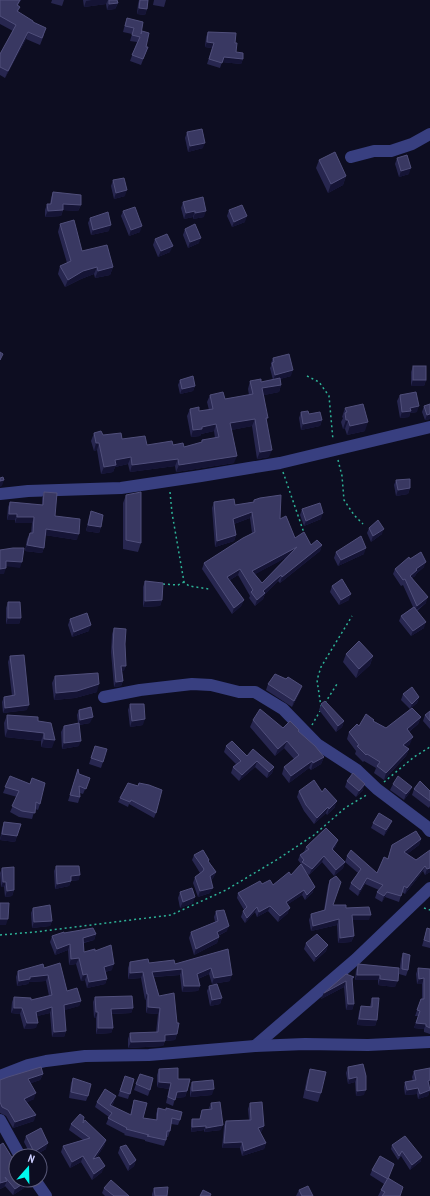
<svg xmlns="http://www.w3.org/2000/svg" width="430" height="1196" viewBox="0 0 430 1196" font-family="'PT Sans Narrow',sans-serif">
<rect width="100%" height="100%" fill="#0d0d21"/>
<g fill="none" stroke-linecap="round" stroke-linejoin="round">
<g stroke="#2db297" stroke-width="1.5" stroke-dasharray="2 3" stroke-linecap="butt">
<path d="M 307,376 L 319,382 L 329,396 L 333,440"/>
<path d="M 338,460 L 342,476 L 344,500 L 354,515 L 363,524"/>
<path d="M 283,472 L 304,533"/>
<path d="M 170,492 L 172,513 L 184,582 L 189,586 L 209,589"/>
<path d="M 163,584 L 178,585 L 184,582"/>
<path d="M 325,703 L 337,684"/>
<path d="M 321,707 L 317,680 L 321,667 L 352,616"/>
<path d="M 312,725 L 320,711"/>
<path d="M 384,782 L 414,757 L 430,747"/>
<path d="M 424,908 L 430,910"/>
<path d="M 0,935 L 35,932 L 171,915 L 226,890 L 278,859 L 314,835 L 345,808 L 368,794"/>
</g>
<g stroke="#383f80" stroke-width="12">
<path d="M 351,157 L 374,151 L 391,151 L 412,144 L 430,134"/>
<path d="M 0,494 L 28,491 L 121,488 L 201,476 L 280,463 L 430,427"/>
<path d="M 104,697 L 140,690 L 192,684 L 211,685 L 239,692 L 255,692 L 283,709 L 317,744 L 357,770 L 377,789 L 426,826 L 430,831"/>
<path d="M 255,1046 L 356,959 L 430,888"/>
<path d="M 0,1076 L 28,1065 L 46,1061 L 85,1056 L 149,1055 L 255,1046 L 305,1044 L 368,1045 L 430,1042"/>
<path d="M 0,1120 L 20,1156"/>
<path d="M 35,1180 L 46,1196"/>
</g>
</g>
<g fill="#27264f" fill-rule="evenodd">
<path d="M 0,0 L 21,0 L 18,5 L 20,7 L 18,12 L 33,22 L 44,35 L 40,45 L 26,39 L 5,78 L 0,75 L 0,54 L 13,31 L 0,24 Z"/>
<path d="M 52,0 L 64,0 L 62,6 L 51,3 Z"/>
<path d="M 83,0 L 117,0 L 118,3 L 115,9 L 107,10 L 106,4 L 84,7 Z"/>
<path d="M 139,0 L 148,0 L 147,9 L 145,15 L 137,14 L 138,4 Z"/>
<path d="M 154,0 L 166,0 L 164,7 L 153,5 Z"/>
<path d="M 127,18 L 141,34 L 146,47 L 148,47 L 141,65 L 130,61 L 137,42 L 130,41 L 132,34 L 123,32 L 125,24 Z"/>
<path d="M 208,32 L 235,43 L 236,52 L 243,59 L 241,64 L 222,62 L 220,68 L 207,64 L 212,48 L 205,47 L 206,37 Z"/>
<path d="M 187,132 L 203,148 L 188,152 L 185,138 Z"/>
<path d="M 397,158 L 409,174 L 399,177 L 395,164 Z"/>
<path d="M 319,160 L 346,176 L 343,185 L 328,193 L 316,168 Z"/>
<path d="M 113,180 L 125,196 L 114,199 L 111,186 Z"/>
<path d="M 53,192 L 81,205 L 78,211 L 63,210 L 61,216 L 45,217 L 45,210 L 47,204 L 50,204 L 51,198 Z"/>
<path d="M 183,202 L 204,217 L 193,219 L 193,217 L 184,219 L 181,208 Z"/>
<path d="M 229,210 L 245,222 L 232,227 L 227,216 Z"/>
<path d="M 123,211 L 140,232 L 129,236 L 121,216 Z"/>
<path d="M 90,218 L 109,231 L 91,235 L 88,223 Z"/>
<path d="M 60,224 L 82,251 L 113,267 L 110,275 L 95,278 L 94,274 L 81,279 L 65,287 L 58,274 L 60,266 L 67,263 L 58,232 Z"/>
<path d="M 185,229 L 199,243 L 188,248 L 183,235 Z"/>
<path d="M 155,239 L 170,252 L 158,257 L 153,245 Z"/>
<path d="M 273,358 L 291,376 L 280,379 L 281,385 L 279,392 L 264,395 L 267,421 L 269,457 L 257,459 L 252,426 L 231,430 L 234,463 L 176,472 L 175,466 L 130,472 L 128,464 L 115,467 L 113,472 L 101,474 L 97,450 L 94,451 L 91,441 L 94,433 L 147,445 L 173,445 L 184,447 L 201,443 L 202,440 L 215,438 L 214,431 L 201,434 L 200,436 L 191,437 L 187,416 L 190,409 L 199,411 L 209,410 L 207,402 L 210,395 L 225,399 L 249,395 L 248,389 L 250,381 L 261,382 L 273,380 L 270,368 L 271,366 L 271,363 Z"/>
<path d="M 413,366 L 426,380 L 424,386 L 411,386 L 411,372 Z"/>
<path d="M 180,380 L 195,386 L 193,391 L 180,394 L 178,385 Z"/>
<path d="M 400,395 L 417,412 L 410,413 L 409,417 L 400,418 L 397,401 Z"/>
<path d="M 430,404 L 430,419 L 425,420 L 422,412 L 424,406 Z"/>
<path d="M 345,408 L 365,431 L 347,435 L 345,429 L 343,429 L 341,422 L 343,418 L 342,417 Z"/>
<path d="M 301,412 L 309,414 L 322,420 L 320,426 L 301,430 L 299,418 Z"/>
<path d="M 396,480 L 410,488 L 408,494 L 396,496 L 394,485 Z"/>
<path d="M 44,492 L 55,516 L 77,540 L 45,535 L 44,548 L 42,553 L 25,551 L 27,539 L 30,533 L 31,533 L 32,523 L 15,523 L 15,520 L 7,520 L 8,507 L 10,502 L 42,505 L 42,498 Z"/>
<path d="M 126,495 L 141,543 L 138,552 L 123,549 L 123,503 Z"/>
<path d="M 254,500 L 280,519 L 295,538 L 311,545 L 322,545 L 320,551 L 280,583 L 278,581 L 265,594 L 263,599 L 255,606 L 249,598 L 250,596 L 238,575 L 230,580 L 244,600 L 241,606 L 232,614 L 202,569 L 204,563 L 252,533 L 250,518 L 234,524 L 236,535 L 234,541 L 215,547 L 212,508 L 214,502 L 235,505 L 253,502 ZM 287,557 L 262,583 L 255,574 Z"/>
<path d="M 302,509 L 321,519 L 304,526 L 300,515 Z"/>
<path d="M 91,511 L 101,527 L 99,533 L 86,531 L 89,517 Z"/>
<path d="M 369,528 L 382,534 L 371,542 L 367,533 Z"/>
<path d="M 336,552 L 364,554 L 338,566 L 334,558 Z"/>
<path d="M 410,559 L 424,567 L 416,574 L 415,576 L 412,578 L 426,603 L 417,611 L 424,628 L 411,636 L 399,621 L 401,616 L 413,607 L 403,585 L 401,586 L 393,574 L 395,569 Z"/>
<path d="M 145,581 L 162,600 L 160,606 L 143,607 L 143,587 Z"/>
<path d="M 332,586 L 349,600 L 339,605 L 330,592 Z"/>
<path d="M 8,602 L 21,618 L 19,624 L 6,624 L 6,608 Z"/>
<path d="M 70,619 L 89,631 L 72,637 L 68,625 Z"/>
<path d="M 114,628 L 125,644 L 124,671 L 122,671 L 123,681 L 121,686 L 114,687 L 111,652 L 112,634 Z"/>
<path d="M 346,654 L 373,656 L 370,665 L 356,678 L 343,662 Z"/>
<path d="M 10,656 L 27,710 L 3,713 L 2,702 L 4,697 L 12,696 L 8,662 Z"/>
<path d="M 55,676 L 97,692 L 75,698 L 54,700 L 52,683 Z"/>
<path d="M 268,684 L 300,692 L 292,707 L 266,690 Z"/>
<path d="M 403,694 L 419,697 L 417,703 L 410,709 L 401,700 Z"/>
<path d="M 130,704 L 143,725 L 130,727 L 128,710 Z"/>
<path d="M 321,704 L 344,721 L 342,727 L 336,732 L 319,710 Z"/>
<path d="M 79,710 L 90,723 L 79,725 L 79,746 L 62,749 L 61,732 L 64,726 L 78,723 L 77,715 Z"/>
<path d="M 430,711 L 430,729 L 423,721 L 425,715 Z"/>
<path d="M 7,715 L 38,721 L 52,748 L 41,747 L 41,741 L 5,737 L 4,723 Z"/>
<path d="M 421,717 L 418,724 L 409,732 L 410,744 L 406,747 L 409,749 L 406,756 L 384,780 L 374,773 L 376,768 L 364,761 L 363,762 L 355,754 L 356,751 L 347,739 L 349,732 L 359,726 L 373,721 L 386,728 Z"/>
<path d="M 253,720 L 283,728 L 299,730 L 298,731 L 324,757 L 321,764 L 311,770 L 309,768 L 289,783 L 282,774 L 284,767 L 294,759 L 284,748 L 275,756 L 250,727 Z"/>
<path d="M 95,746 L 103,762 L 101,768 L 89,764 Z"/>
<path d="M 226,746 L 274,767 L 272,773 L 267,778 L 255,767 L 239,781 L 231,773 L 233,767 L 236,764 L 224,752 Z"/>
<path d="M 78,769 L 79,774 L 90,778 L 83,794 L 80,793 L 80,797 L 78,803 L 68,801 Z"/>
<path d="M 10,776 L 40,804 L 38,810 L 35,809 L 32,819 L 19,817 L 10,812 L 17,797 L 3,793 Z"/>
<path d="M 347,781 L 363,790 L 356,797 L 345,787 Z"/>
<path d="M 128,783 L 156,813 L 154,818 L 129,804 L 128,807 L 118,802 L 120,798 Z"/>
<path d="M 393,784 L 410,792 L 404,800 L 390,790 Z"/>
<path d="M 414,789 L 430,791 L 430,806 L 429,808 L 412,795 Z"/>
<path d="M 299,791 L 322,792 L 335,807 L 327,815 L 326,813 L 314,824 L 304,811 L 297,797 Z"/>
<path d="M 4,822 L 17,836 L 15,842 L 0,840 L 2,828 Z"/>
<path d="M 373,823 L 390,826 L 384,836 L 371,828 Z"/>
<path d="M 421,839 L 419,845 L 407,854 L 416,860 L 430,850 L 430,872 L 425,875 L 423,871 L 405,894 L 402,892 L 399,902 L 385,897 L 382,902 L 375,898 L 377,892 L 379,890 L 365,884 L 358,896 L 349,889 L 351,883 L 358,873 L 345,862 L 343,868 L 334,876 L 322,862 L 309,875 L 306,872 L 313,892 L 305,900 L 302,895 L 288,904 L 288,913 L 278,922 L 268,911 L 257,917 L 255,912 L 245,923 L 241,917 L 243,911 L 244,910 L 237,898 L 238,893 L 262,884 L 273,885 L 291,875 L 301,864 L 298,860 L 300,855 L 304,852 L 306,847 L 336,846 L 333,850 L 345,862 L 347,856 L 377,873 L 388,858 L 392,845 Z"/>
<path d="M 194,855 L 209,862 L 216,872 L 213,878 L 211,880 L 210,893 L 198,897 L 193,883 L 195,877 L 200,873 L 192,860 Z"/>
<path d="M 56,866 L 79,880 L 71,881 L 69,886 L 55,889 L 54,871 Z"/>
<path d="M 2,868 L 14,890 L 12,896 L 5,897 L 4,887 L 1,887 L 0,873 Z"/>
<path d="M 330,880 L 333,905 L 346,908 L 369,920 L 352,920 L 354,936 L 351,942 L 338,943 L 337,925 L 311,931 L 309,920 L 311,914 L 324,910 L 328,885 Z"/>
<path d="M 180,892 L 193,903 L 180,908 L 178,898 Z"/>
<path d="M 33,908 L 52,921 L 50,926 L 32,928 L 31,913 Z"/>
<path d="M 216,911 L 227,931 L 218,936 L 219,937 L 217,943 L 194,955 L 189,938 L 191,932 L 215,922 L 214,917 Z"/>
<path d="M 427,928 L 430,929 L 430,948 L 422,946 Z"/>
<path d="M 64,933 L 96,934 L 94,940 L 84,943 L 84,952 L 95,951 L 112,970 L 105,972 L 107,979 L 105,984 L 87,988 L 85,980 L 81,981 L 76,964 L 69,965 L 68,950 L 55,955 L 50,942 L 52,936 Z"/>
<path d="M 306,943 L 328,945 L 326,951 L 314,962 L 304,949 Z"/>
<path d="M 228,949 L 230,981 L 212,984 L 209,974 L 198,979 L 200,986 L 198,991 L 182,992 L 180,975 L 154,977 L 159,996 L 177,1034 L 175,1040 L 165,1041 L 163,1046 L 128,1048 L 128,1039 L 130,1033 L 156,1032 L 158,1014 L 146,1013 L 146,1000 L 145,1000 L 141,978 L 128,979 L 128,968 L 130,962 L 149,963 L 175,964 Z"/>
<path d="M 403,953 L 408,970 L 406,976 L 399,974 L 401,959 Z"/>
<path d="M 358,964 L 399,968 L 395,987 L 378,985 L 378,980 L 355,980 L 356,970 Z"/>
<path d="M 44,968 L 67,991 L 81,1001 L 79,1006 L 64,1010 L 66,1031 L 64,1037 L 52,1037 L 50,1013 L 37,1016 L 36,1028 L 24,1029 L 20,1014 L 11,1013 L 12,1002 L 14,997 L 31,1000 L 49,996 L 46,981 L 29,982 L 28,984 L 17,986 L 16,977 L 18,971 Z"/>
<path d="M 418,968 L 430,969 L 430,1034 L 424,1032 L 424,1029 L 414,1028 L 418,1016 L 415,1016 L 421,999 L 422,999 L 422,984 L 417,984 L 416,974 Z"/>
<path d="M 354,977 L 352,981 L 354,1004 L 352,1010 L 346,1010 L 344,987 L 321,999 L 324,993 Z"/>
<path d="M 209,986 L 222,998 L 220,1004 L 210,1006 L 207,991 Z"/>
<path d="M 95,997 L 133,1008 L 131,1013 L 112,1014 L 113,1028 L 111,1033 L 96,1034 L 96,1018 L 94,1018 L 93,1002 Z"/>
<path d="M 372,998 L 377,1020 L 375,1026 L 357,1025 L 359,1012 L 361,1006 L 370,1006 Z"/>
<path d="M 363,1064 L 364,1095 L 356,1096 L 355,1082 L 348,1084 L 346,1073 L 348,1067 Z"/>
<path d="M 159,1069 L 178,1079 L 187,1091 L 185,1097 L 175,1098 L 173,1106 L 166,1103 L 169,1089 L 157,1087 L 157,1075 Z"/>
<path d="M 310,1069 L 321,1093 L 318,1102 L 303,1098 L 307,1078 Z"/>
<path d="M 414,1071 L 429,1086 L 430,1090 L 428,1096 L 418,1099 L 417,1094 L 405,1095 L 404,1087 L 405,1082 L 413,1081 L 412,1077 Z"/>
<path d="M 43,1074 L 40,1080 L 31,1083 L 34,1099 L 27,1102 L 34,1121 L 13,1128 L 6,1116 L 0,1113 L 0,1080 Z"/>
<path d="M 73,1078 L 88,1096 L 86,1101 L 69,1098 L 71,1083 Z"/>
<path d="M 134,1079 L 128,1099 L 118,1096 L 123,1081 Z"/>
<path d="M 192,1082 L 212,1095 L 190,1097 L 190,1088 Z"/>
<path d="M 136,1084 L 150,1090 L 148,1096 L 134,1090 Z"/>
<path d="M 134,1100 L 143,1118 L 156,1120 L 156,1114 L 158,1108 L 180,1120 L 178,1125 L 171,1124 L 170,1131 L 168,1137 L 166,1137 L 166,1140 L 164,1146 L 145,1141 L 145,1140 L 124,1135 L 125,1134 L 106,1124 L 109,1117 L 95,1107 L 97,1102 L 114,1102 L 112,1106 L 130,1115 Z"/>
<path d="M 211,1103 L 221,1130 L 204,1132 L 204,1130 L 191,1132 L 191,1123 L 192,1119 L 200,1119 L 202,1110 L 210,1109 L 209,1108 Z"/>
<path d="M 250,1103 L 264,1126 L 261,1132 L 260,1132 L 266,1143 L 264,1149 L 242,1156 L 240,1148 L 222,1148 L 224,1126 L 226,1121 L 249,1120 L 248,1109 Z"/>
<path d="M 83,1123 L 106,1140 L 104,1146 L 96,1158 L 102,1172 L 92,1180 L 81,1162 L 70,1168 L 61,1152 L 63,1146 L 83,1140 L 69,1130 L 71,1124 Z"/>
<path d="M 26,1136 L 46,1149 L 34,1156 L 31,1156 L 24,1142 Z"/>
<path d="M 0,1145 L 27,1181 L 24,1188 L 13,1195 L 5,1186 L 4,1187 L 0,1189 Z"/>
<path d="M 392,1145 L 421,1161 L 410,1170 L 401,1156 L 398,1160 L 391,1149 Z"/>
<path d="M 120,1147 L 136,1160 L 134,1166 L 128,1171 L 118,1153 Z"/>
<path d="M 372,1170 L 389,1178 L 400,1196 L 378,1196 L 384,1184 L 370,1175 Z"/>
<path d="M 104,1188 L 129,1196 L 105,1196 L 102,1193 Z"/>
<path d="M 154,1188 L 167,1196 L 152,1196 L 152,1194 Z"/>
<path d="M 299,1190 L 313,1196 L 296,1196 Z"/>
</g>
<g fill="#151435">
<path d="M 92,0 L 108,0 L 106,4 L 84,7 L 86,1 Z"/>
<path d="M 118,3 L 115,9 L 107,10 L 109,4 Z"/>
<path d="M 139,8 L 147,9 L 145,15 L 137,14 Z"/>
<path d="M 28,32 L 26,39 L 5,78 L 8,71 Z"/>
<path d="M 207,42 L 214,43 L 212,48 L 205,47 Z"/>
<path d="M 224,57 L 243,59 L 241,64 L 222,62 Z"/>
<path d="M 205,143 L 203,148 L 188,152 L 190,146 Z"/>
<path d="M 411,168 L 409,174 L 399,177 L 401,171 Z"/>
<path d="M 346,176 L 343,185 L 328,193 L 331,184 Z"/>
<path d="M 127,190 L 125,196 L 114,199 L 116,193 Z"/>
<path d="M 63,204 L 81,205 L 78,211 L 61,210 Z"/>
<path d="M 63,210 L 61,216 L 45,217 L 48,211 Z"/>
<path d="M 195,211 L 193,217 L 184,219 L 186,213 Z"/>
<path d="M 206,211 L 204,217 L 193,219 L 195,213 Z"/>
<path d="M 247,216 L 245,222 L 232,227 L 234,222 Z"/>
<path d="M 111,225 L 109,231 L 91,235 L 93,230 Z"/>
<path d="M 142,226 L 140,232 L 129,236 L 131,230 Z"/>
<path d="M 201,238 L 199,243 L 188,248 L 190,242 Z"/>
<path d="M 173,246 L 170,252 L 158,257 L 161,251 Z"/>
<path d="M 97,267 L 94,274 L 81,279 L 65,287 L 68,280 L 83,271 Z"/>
<path d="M 113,267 L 110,275 L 95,278 L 98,271 Z"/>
<path d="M 293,370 L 291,376 L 273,381 L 275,375 Z"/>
<path d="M 413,380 L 426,380 L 424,386 L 411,386 Z"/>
<path d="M 281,385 L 279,392 L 260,396 L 262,388 Z"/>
<path d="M 195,386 L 193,391 L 180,394 L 182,389 Z"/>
<path d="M 419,406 L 417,412 L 410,413 L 409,417 L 400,418 L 402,412 L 410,408 Z"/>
<path d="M 430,414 L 430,419 L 425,420 L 427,415 Z"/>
<path d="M 255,419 L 252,426 L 227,431 L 230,423 Z"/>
<path d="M 322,420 L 320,426 L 301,430 L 303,424 Z"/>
<path d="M 346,420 L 348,420 L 345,429 L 343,429 Z"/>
<path d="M 368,422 L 365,431 L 347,435 L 350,426 Z"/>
<path d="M 216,424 L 214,431 L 201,434 L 200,436 L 191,437 L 193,430 L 202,427 Z"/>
<path d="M 96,443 L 99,443 L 97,450 L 94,451 Z"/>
<path d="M 272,450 L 269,457 L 257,459 L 260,452 Z"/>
<path d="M 237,456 L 234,463 L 176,472 L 179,465 Z"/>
<path d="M 131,457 L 128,464 L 115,467 L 113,472 L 101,474 L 104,467 L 115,460 Z"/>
<path d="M 178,459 L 175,466 L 130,472 L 132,465 Z"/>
<path d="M 4,480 L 2,486 L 0,487 L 0,481 Z"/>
<path d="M 410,488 L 408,494 L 396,496 L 398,490 Z"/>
<path d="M 252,512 L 250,518 L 231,525 L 233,519 Z"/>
<path d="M 323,513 L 321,519 L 304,526 L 306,521 Z"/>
<path d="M 9,514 L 17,514 L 15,520 L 7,520 Z"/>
<path d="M 17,517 L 34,517 L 32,523 L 15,523 Z"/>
<path d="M 88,525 L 101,527 L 99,533 L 86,531 Z"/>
<path d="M 46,529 L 79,534 L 77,540 L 44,535 Z"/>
<path d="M 384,529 L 382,534 L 371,542 L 373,536 Z"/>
<path d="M 236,535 L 234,541 L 215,547 L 217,541 Z"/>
<path d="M 27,545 L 44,548 L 42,553 L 25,551 Z"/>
<path d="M 322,545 L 320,551 L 280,583 L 282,577 Z"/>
<path d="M 297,547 L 295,553 L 250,577 L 252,571 Z"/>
<path d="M 366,548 L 364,554 L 338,566 L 341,560 Z"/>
<path d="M 6,561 L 22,562 L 20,568 L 4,566 Z"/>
<path d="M 426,562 L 424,567 L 416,574 L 415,576 L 407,581 L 410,576 L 416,569 Z"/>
<path d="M 6,568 L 4,574 L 0,574 L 0,569 Z"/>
<path d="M 240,569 L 238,575 L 225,583 L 227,577 Z"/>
<path d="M 281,575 L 278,581 L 265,594 L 263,599 L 255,606 L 257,600 L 263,591 Z"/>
<path d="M 351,594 L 349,600 L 339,605 L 341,600 Z"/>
<path d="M 428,597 L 426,603 L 415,611 L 417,606 Z"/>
<path d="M 162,600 L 160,606 L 143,607 L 145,601 Z"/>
<path d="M 244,600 L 241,606 L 232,614 L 234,608 Z"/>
<path d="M 8,618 L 21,618 L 19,624 L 6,624 Z"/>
<path d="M 426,622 L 424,628 L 411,636 L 413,631 Z"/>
<path d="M 91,625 L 89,631 L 72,637 L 74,632 Z"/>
<path d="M 373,656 L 370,665 L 356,678 L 359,669 Z"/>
<path d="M 121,666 L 126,666 L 124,671 L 119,671 Z"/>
<path d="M 123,681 L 121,686 L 114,687 L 116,682 Z"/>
<path d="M 99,684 L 97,692 L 75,698 L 54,700 L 56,693 Z"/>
<path d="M 302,686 L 300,692 L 292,707 L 294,701 Z"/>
<path d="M 419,697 L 417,703 L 410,709 L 412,704 Z"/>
<path d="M 29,705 L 27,710 L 3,713 L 5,708 Z"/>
<path d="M 93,717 L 90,723 L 78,725 L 80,720 Z"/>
<path d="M 421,717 L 418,724 L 404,736 L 407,729 Z"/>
<path d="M 145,719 L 143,725 L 130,727 L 132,721 Z"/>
<path d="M 344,721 L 342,727 L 336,732 L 338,726 Z"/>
<path d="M 8,729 L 44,733 L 41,741 L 5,737 Z"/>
<path d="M 413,737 L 410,744 L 401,752 L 403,745 Z"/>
<path d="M 44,739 L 55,740 L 52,748 L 41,747 Z"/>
<path d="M 81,741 L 79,746 L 62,749 L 64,743 Z"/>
<path d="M 287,741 L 284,748 L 275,756 L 278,749 Z"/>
<path d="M 409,749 L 406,756 L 384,780 L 386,773 Z"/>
<path d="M 324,757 L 321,764 L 311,770 L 313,763 Z"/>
<path d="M 257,761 L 255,767 L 239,781 L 242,775 Z"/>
<path d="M 312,761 L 309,768 L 289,783 L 291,776 Z"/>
<path d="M 274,767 L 272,773 L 267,778 L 269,772 Z"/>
<path d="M 365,784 L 363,790 L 356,797 L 359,791 Z"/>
<path d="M 412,787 L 410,792 L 404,800 L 406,794 Z"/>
<path d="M 337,801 L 335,807 L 327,815 L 329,809 Z"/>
<path d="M 328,807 L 326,813 L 314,824 L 317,818 Z"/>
<path d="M 392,821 L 390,826 L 384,836 L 386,830 Z"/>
<path d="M 2,834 L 17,836 L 15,842 L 0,840 Z"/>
<path d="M 421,839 L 419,845 L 402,858 L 404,852 Z"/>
<path d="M 338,840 L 336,846 L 330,855 L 332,849 Z"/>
<path d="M 324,856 L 322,862 L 309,875 L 312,869 Z"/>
<path d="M 345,862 L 343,868 L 334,876 L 336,870 Z"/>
<path d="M 425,866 L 423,871 L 405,894 L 407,888 Z"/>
<path d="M 430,868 L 430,872 L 425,875 L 427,869 Z"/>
<path d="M 216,872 L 213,878 L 208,882 L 210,876 Z"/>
<path d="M 80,875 L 79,880 L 71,881 L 69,886 L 55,889 L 57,884 L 71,876 Z"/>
<path d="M 367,878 L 365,884 L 358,896 L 360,890 Z"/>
<path d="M 3,882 L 6,882 L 4,887 L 1,887 Z"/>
<path d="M 315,887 L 313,892 L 305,900 L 307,895 Z"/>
<path d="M 213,888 L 210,893 L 198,897 L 200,891 Z"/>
<path d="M 14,890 L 12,896 L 5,897 L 7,891 Z"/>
<path d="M 304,890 L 302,895 L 284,907 L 286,902 Z"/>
<path d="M 387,892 L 385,897 L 382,902 L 384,896 Z"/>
<path d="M 195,897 L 193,903 L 180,908 L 183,902 Z"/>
<path d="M 270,906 L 268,911 L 257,917 L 259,912 Z"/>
<path d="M 257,907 L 255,912 L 245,923 L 247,918 Z"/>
<path d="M 290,908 L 288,913 L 278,922 L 280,916 Z"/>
<path d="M 352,915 L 371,915 L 369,920 L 350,920 Z"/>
<path d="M 0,919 L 8,919 L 6,925 L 0,925 Z"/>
<path d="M 339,919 L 337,925 L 311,931 L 313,926 Z"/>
<path d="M 52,921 L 50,926 L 32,928 L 34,922 Z"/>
<path d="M 229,926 L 227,931 L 215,937 L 217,932 Z"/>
<path d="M 96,934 L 94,940 L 81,943 L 83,938 Z"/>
<path d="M 354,936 L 351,942 L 338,943 L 340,938 Z"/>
<path d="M 219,937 L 217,943 L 194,955 L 196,949 Z"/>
<path d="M 70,944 L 68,950 L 55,955 L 57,949 Z"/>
<path d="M 328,945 L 326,951 L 314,962 L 316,957 Z"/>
<path d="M 79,958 L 76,964 L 69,965 L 71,959 Z"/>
<path d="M 114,964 L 112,970 L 101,973 L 104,967 Z"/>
<path d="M 211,968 L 209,974 L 195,980 L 197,974 Z"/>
<path d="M 182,969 L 180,975 L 150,977 L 152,972 Z"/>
<path d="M 143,972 L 141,978 L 128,979 L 130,973 Z"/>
<path d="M 87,974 L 85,980 L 81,981 L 83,975 Z"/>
<path d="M 48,975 L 46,981 L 29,982 L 28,984 L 17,986 L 19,981 L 30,977 Z"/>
<path d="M 232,975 L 230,981 L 212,984 L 214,978 Z"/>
<path d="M 357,975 L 380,975 L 378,980 L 355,980 Z"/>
<path d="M 424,978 L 422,984 L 417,984 L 419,979 Z"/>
<path d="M 107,979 L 105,984 L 87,988 L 89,982 Z"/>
<path d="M 380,979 L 398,981 L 395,987 L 378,985 Z"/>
<path d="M 346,981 L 344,987 L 321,999 L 324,993 Z"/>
<path d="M 184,986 L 200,986 L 198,991 L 182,992 Z"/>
<path d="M 147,994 L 148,994 L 146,1000 L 145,1000 Z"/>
<path d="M 222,998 L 220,1004 L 210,1006 L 212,1000 Z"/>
<path d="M 81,1001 L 79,1006 L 62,1011 L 64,1005 Z"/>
<path d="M 348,1004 L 354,1004 L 352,1010 L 346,1010 Z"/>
<path d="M 52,1007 L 50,1013 L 34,1017 L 36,1012 Z"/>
<path d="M 148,1007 L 160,1008 L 158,1014 L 146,1013 Z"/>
<path d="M 14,1008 L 22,1008 L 20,1014 L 11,1013 Z"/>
<path d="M 133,1008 L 131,1013 L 109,1014 L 111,1009 Z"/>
<path d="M 96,1012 L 98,1012 L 96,1018 L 94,1018 Z"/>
<path d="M 359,1019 L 377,1020 L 375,1026 L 357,1025 Z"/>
<path d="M 27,1023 L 38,1023 L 36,1028 L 24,1029 Z"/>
<path d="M 416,1023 L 426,1024 L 424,1029 L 414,1028 Z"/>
<path d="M 98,1028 L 113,1028 L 111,1033 L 96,1034 Z"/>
<path d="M 66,1031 L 64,1037 L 52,1037 L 54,1032 Z"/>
<path d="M 177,1034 L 175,1040 L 165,1041 L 163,1046 L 128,1048 L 131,1042 L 165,1035 Z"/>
<path d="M 43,1074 L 40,1080 L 26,1085 L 28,1079 Z"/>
<path d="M 357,1077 L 355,1082 L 348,1084 L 349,1079 Z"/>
<path d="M 430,1080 L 430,1086 L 426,1086 L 428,1081 Z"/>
<path d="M 159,1082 L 171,1083 L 169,1089 L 157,1087 Z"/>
<path d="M 418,1088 L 417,1094 L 405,1095 L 407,1090 Z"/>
<path d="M 214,1089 L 212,1095 L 190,1097 L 192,1091 Z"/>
<path d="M 366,1090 L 364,1095 L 356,1096 L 357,1091 Z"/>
<path d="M 430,1090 L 428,1096 L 418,1099 L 420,1094 Z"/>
<path d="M 187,1091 L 185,1097 L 175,1098 L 177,1092 Z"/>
<path d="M 36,1093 L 34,1099 L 22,1105 L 24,1099 Z"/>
<path d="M 116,1096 L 114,1102 L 108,1111 L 110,1105 Z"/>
<path d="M 36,1115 L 34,1121 L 13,1128 L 15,1122 Z"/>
<path d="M 223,1125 L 221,1130 L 204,1132 L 206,1128 Z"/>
<path d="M 206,1126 L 204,1130 L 191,1132 L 192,1127 Z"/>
<path d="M 264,1126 L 261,1132 L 256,1133 L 258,1128 Z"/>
<path d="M 106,1140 L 104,1146 L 91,1165 L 93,1159 Z"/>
<path d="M 242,1142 L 240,1148 L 222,1148 L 224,1143 Z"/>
<path d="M 48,1143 L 46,1149 L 34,1156 L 32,1156 L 34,1152 Z"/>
<path d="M 266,1143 L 264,1149 L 242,1156 L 244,1151 Z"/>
<path d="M 83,1156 L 81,1162 L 70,1168 L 72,1162 Z"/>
<path d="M 422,1157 L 421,1161 L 410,1170 L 412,1165 Z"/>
<path d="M 136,1160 L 134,1166 L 128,1171 L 130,1165 Z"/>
<path d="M 105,1166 L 102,1172 L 92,1180 L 94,1174 Z"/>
<path d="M 7,1181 L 4,1187 L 0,1189 L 0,1183 Z"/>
<path d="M 27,1181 L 24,1188 L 13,1195 L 15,1189 Z"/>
</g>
<g fill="#393862" stroke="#504f7b" fill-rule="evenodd">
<path d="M 0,0 L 20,0 L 17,5 L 20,7 L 17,11 L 33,21 L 33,22 L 46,28 L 42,38 L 28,32 L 8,71 L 0,67 L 0,54 L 16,25 L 0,16 Z"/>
<path d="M 109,0 L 117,0 L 118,3 L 109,4 Z"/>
<path d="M 140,0 L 148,0 L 147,9 L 139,8 Z"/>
<path d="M 127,18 L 143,22 L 141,34 L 142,31 L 149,33 L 146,47 L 148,47 L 143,59 L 132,55 L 140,37 L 132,35 L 134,28 L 125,26 Z"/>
<path d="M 208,32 L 236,33 L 235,43 L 237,43 L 236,52 L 243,53 L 243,59 L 224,57 L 222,63 L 209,59 L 214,43 L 207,42 Z"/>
<path d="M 202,129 L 205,143 L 190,146 L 187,132 Z"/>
<path d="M 335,152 L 346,176 L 331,184 L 319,160 Z"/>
<path d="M 407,155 L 411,168 L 401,171 L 397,158 Z"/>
<path d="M 124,178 L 127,190 L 116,193 L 113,180 Z"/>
<path d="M 53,192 L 81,195 L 81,205 L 63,204 L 63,210 L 48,211 L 47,204 L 51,204 Z"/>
<path d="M 203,197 L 206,211 L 195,213 L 195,211 L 186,213 L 183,202 Z"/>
<path d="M 242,205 L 247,216 L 234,222 L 229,210 Z"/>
<path d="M 135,207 L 142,226 L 131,230 L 123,211 Z"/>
<path d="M 108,212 L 111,225 L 93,230 L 90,218 Z"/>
<path d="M 74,220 L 82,251 L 107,245 L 113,267 L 98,271 L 97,267 L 83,271 L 68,280 L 60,266 L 71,261 L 60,224 Z"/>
<path d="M 195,224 L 201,238 L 190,242 L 185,229 Z"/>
<path d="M 167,234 L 173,246 L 161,251 L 155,239 Z"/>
<path d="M 0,352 L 3,354 L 0,360 Z"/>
<path d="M 289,354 L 293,370 L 275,375 L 272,363 L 274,362 L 273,358 Z"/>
<rect x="413" y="366" width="13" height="14"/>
<path d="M 193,376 L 195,386 L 182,389 L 180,380 Z"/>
<path d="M 280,378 L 281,385 L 262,388 L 268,418 L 266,418 L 272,450 L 260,452 L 255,419 L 230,423 L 237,456 L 179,465 L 178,459 L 132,465 L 131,457 L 115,460 L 116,465 L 104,467 L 99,443 L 96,443 L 94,433 L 101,431 L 103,435 L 121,433 L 122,439 L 145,436 L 147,445 L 172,441 L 173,445 L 183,443 L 184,447 L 202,442 L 202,440 L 219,437 L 216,424 L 202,427 L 202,429 L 193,430 L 190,409 L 199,407 L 199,411 L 213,409 L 210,395 L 223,392 L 225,399 L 253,394 L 250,381 L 261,379 L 261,382 Z"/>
<path d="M 416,392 L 419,406 L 410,408 L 411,411 L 402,412 L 400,395 Z"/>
<path d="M 363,404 L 368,422 L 350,426 L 348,420 L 346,420 L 345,413 L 347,412 L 345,408 Z"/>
<path d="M 430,404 L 430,414 L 427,415 L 424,406 Z"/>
<path d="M 308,411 L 309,414 L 320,412 L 322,420 L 303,424 L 301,412 Z"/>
<path d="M 3,477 L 4,480 L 0,481 L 0,478 Z"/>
<path d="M 410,479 L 410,488 L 398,490 L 396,480 Z"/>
<path d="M 44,492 L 57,493 L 55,516 L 80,519 L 79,534 L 46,529 L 44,548 L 27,545 L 30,533 L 33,533 L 34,517 L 17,517 L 17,514 L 9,514 L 10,502 L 43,505 Z"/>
<path d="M 141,492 L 141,543 L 126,540 L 126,495 Z"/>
<path d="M 281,495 L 280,519 L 286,516 L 295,538 L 304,532 L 311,545 L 317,540 L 322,545 L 282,577 L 281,575 L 263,591 L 265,593 L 257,600 L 251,592 L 253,590 L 240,569 L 227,577 L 244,600 L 234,608 L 204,563 L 243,538 L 255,532 L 252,512 L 233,519 L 236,535 L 217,541 L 214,502 L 234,499 L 235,505 L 254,502 L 254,500 L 260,498 ZM 297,547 L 262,583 L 252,571 Z"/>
<path d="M 320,503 L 323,513 L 306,521 L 302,509 Z"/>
<path d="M 91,511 L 103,515 L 101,527 L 88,525 Z"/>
<path d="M 378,520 L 384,529 L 373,536 L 369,528 Z"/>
<path d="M 361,536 L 366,548 L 341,560 L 336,552 Z"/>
<path d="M 13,548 L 24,548 L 22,562 L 6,561 L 6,568 L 0,569 L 0,550 Z"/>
<path d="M 421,552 L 426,562 L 416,569 L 417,570 L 410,576 L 428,597 L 417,606 L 405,579 L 403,580 L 395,569 L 409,557 L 410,559 Z"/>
<path d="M 342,579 L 351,594 L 341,600 L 332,586 Z"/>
<path d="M 145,581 L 163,583 L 162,600 L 145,601 Z"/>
<path d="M 8,602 L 20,602 L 21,618 L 8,618 Z"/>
<path d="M 414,607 L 426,622 L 413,631 L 401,616 Z"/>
<path d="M 87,613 L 91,625 L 74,632 L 70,619 Z"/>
<path d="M 114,628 L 126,629 L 125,644 L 126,666 L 121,666 L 123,681 L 116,682 L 113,647 Z"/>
<path d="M 359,641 L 373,656 L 359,669 L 346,654 Z"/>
<path d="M 24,655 L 29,705 L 5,708 L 4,697 L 15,695 L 10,656 Z"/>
<path d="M 98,673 L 99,684 L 77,691 L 56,693 L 55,676 Z"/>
<path d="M 275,674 L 286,679 L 288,677 L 302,686 L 294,701 L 268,684 Z"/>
<path d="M 412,687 L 419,697 L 412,704 L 403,694 Z"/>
<path d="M 325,701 L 344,721 L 338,726 L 321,704 Z"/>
<path d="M 130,704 L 144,704 L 145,719 L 132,721 Z"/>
<path d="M 91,707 L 93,717 L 80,720 L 79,710 Z"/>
<path d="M 412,708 L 421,717 L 407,729 L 413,737 L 403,745 L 409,749 L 386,773 L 377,766 L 380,762 L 367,754 L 366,755 L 357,746 L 359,745 L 349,732 L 357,724 L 359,726 L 366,714 L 374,720 L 373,721 L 386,728 Z"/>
<path d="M 260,709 L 283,728 L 290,721 L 299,730 L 298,731 L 315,746 L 324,757 L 313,763 L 312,761 L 291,776 L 284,767 L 299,755 L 287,741 L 278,749 L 253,720 Z"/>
<path d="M 430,711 L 430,721 L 425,715 Z"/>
<path d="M 7,715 L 38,717 L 38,721 L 51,723 L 55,740 L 44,739 L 44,733 L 8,729 Z"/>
<path d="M 79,723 L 81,741 L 64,743 L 64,726 Z"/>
<path d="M 232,741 L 247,756 L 253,749 L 274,767 L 269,772 L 257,761 L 242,775 L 233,767 L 241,761 L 226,746 Z"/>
<path d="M 95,746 L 107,749 L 103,762 L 91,758 Z"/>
<path d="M 78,769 L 79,774 L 90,778 L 86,789 L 79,786 L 80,797 L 70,795 Z"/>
<path d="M 353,773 L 365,784 L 359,791 L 347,781 Z"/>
<path d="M 10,776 L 30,784 L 32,778 L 45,783 L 40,804 L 36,802 L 35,813 L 22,811 L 12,806 L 19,791 L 5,787 Z"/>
<path d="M 398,776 L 412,787 L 406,794 L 393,784 Z"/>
<path d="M 314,780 L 322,792 L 325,788 L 337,801 L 329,809 L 328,807 L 317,818 L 306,805 L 299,791 Z"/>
<path d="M 420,781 L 430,791 L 430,801 L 414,789 Z"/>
<path d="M 128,783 L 138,786 L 139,783 L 149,785 L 162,790 L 156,813 L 131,800 L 130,802 L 120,798 Z"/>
<path d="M 379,813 L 392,821 L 386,830 L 373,823 Z"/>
<path d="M 4,822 L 21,824 L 17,836 L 2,834 Z"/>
<path d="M 326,828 L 338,840 L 332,849 L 345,862 L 336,870 L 324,856 L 312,869 L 302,862 L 304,860 L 300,855 L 309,849 L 306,847 Z"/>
<path d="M 416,831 L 421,839 L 404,852 L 416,860 L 430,850 L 430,868 L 427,869 L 425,866 L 407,888 L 404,886 L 401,896 L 387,892 L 384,896 L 377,892 L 383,885 L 367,878 L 360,890 L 351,883 L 361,869 L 347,856 L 351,850 L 377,873 L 384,857 L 388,859 L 392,845 Z"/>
<path d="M 203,850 L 209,860 L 208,861 L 216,872 L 210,876 L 213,888 L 200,891 L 195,877 L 203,871 L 204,869 L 194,855 Z"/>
<path d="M 301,864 L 315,887 L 307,895 L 304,890 L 286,902 L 290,908 L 280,916 L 270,906 L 259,912 L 257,907 L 247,918 L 243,911 L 247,907 L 238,893 L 260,881 L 262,884 L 270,880 L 273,885 L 289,872 L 291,875 Z"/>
<path d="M 56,866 L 79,866 L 80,875 L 71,876 L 71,881 L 57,884 Z"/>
<path d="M 14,867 L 14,890 L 7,891 L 6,882 L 3,882 L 2,868 Z"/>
<path d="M 336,876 L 341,882 L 333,905 L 346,905 L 346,908 L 369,907 L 371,915 L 352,915 L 354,936 L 340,938 L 339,919 L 313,926 L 311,914 L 325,910 L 330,880 Z"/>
<path d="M 192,888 L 195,897 L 183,902 L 180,892 Z"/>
<path d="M 0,903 L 9,903 L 8,919 L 0,919 Z"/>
<path d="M 50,905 L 52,921 L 34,922 L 33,908 Z"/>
<path d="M 224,910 L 229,926 L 217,932 L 219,937 L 196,949 L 191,932 L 218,921 L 216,911 Z"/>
<path d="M 93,928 L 96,934 L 83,938 L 84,952 L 95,949 L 95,951 L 111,945 L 114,964 L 104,967 L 107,979 L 89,982 L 87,974 L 83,975 L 79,958 L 71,959 L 70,944 L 57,949 L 52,936 L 64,932 L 64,933 Z"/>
<path d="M 427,928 L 430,929 L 430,942 L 424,940 Z"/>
<path d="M 317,934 L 328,945 L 316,957 L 306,943 Z"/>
<path d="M 228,949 L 232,975 L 214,978 L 211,968 L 197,974 L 200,986 L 184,986 L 182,969 L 152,972 L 159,996 L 174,993 L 177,1023 L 179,1023 L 177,1034 L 165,1035 L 165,1041 L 131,1042 L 130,1033 L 158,1032 L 160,1008 L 148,1007 L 148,994 L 147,994 L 143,972 L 130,973 L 130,962 L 148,959 L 149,963 L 174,960 L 175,964 Z"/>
<path d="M 403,953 L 410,955 L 408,970 L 402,969 Z"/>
<path d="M 60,963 L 67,991 L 77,988 L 81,1001 L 64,1005 L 66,1031 L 54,1032 L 52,1007 L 36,1012 L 38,1023 L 27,1023 L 22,1008 L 14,1008 L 14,997 L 31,998 L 31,1000 L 52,995 L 48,975 L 30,977 L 30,979 L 19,981 L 18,971 L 43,964 L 44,968 Z"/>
<path d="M 358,964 L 399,968 L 398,981 L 380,979 L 380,975 L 357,975 Z"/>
<path d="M 418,968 L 430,969 L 430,1028 L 426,1026 L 426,1024 L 416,1023 L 420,1011 L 417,1010 L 421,999 L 424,999 L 424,978 L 419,979 Z"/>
<path d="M 346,974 L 354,977 L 352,978 L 354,1004 L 348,1004 L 346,981 L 324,993 Z"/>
<path d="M 217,984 L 222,998 L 212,1000 L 209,986 Z"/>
<path d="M 132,996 L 133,1008 L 111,1009 L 113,1028 L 98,1028 L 98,1012 L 96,1012 L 95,997 Z"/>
<path d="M 372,998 L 379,998 L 377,1020 L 359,1019 L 361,1006 L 372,1007 Z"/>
<path d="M 363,1064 L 366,1076 L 366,1090 L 357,1091 L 357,1077 L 349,1079 L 348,1067 Z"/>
<path d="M 41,1067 L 43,1074 L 28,1079 L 36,1093 L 24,1099 L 36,1115 L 15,1122 L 8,1110 L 2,1107 L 0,1102 L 0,1080 L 8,1077 Z"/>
<path d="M 178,1068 L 178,1079 L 190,1079 L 187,1091 L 177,1092 L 175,1100 L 168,1097 L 171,1083 L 159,1082 L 159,1069 Z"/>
<path d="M 430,1068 L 430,1080 L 428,1081 L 430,1090 L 420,1094 L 418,1088 L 407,1090 L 405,1082 L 416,1080 L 414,1071 Z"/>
<path d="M 310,1069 L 326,1072 L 321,1093 L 306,1090 Z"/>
<path d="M 140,1074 L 153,1078 L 150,1090 L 136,1084 Z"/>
<path d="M 125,1076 L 134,1079 L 130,1094 L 120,1091 Z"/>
<path d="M 73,1078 L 91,1084 L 88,1096 L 71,1092 Z"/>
<path d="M 213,1080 L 214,1089 L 192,1091 L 192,1082 Z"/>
<path d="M 105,1089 L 116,1096 L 110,1105 L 131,1115 L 134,1100 L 147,1103 L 143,1118 L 157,1120 L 158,1108 L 166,1110 L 166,1108 L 182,1112 L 180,1120 L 172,1118 L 170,1131 L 167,1131 L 166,1140 L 147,1136 L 149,1135 L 126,1129 L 127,1128 L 108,1118 L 112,1113 L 97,1102 Z"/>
<path d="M 220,1102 L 223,1125 L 206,1128 L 206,1126 L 192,1127 L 192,1119 L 200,1119 L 202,1110 L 212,1109 L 211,1103 Z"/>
<path d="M 262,1102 L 264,1126 L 258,1128 L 266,1143 L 244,1151 L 242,1142 L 224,1143 L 226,1121 L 251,1120 L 250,1103 Z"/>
<path d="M 80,1114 L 84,1117 L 83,1123 L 85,1120 L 106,1140 L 93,1159 L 99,1157 L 105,1166 L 94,1174 L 83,1156 L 72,1162 L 63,1146 L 90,1138 L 71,1124 Z"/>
<path d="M 41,1128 L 48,1143 L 34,1152 L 26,1136 Z"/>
<path d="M 405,1136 L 422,1157 L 412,1165 L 402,1151 L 399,1156 L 392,1145 Z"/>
<path d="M 3,1143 L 16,1164 L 16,1180 L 26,1180 L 27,1181 L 15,1189 L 5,1177 L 7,1181 L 0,1183 L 0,1145 Z"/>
<path d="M 126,1145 L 136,1160 L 130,1165 L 120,1147 Z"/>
<path d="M 380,1156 L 394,1164 L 388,1179 L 372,1170 Z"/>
<path d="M 388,1178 L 403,1187 L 400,1196 L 382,1196 L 385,1192 L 381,1190 Z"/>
<path d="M 111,1180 L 129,1196 L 114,1196 L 104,1188 Z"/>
<path d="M 308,1186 L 313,1196 L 302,1196 L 299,1190 Z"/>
<path d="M 168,1187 L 167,1196 L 155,1196 L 154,1188 Z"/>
<path d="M 203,1190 L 211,1194 L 210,1196 L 200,1196 Z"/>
</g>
<g transform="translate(28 1168) rotate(20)"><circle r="19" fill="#0d0d21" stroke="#5a5a7a"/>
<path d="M0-3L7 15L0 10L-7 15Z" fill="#00f8ed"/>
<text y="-6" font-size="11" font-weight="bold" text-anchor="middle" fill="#cdceff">N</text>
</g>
</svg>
